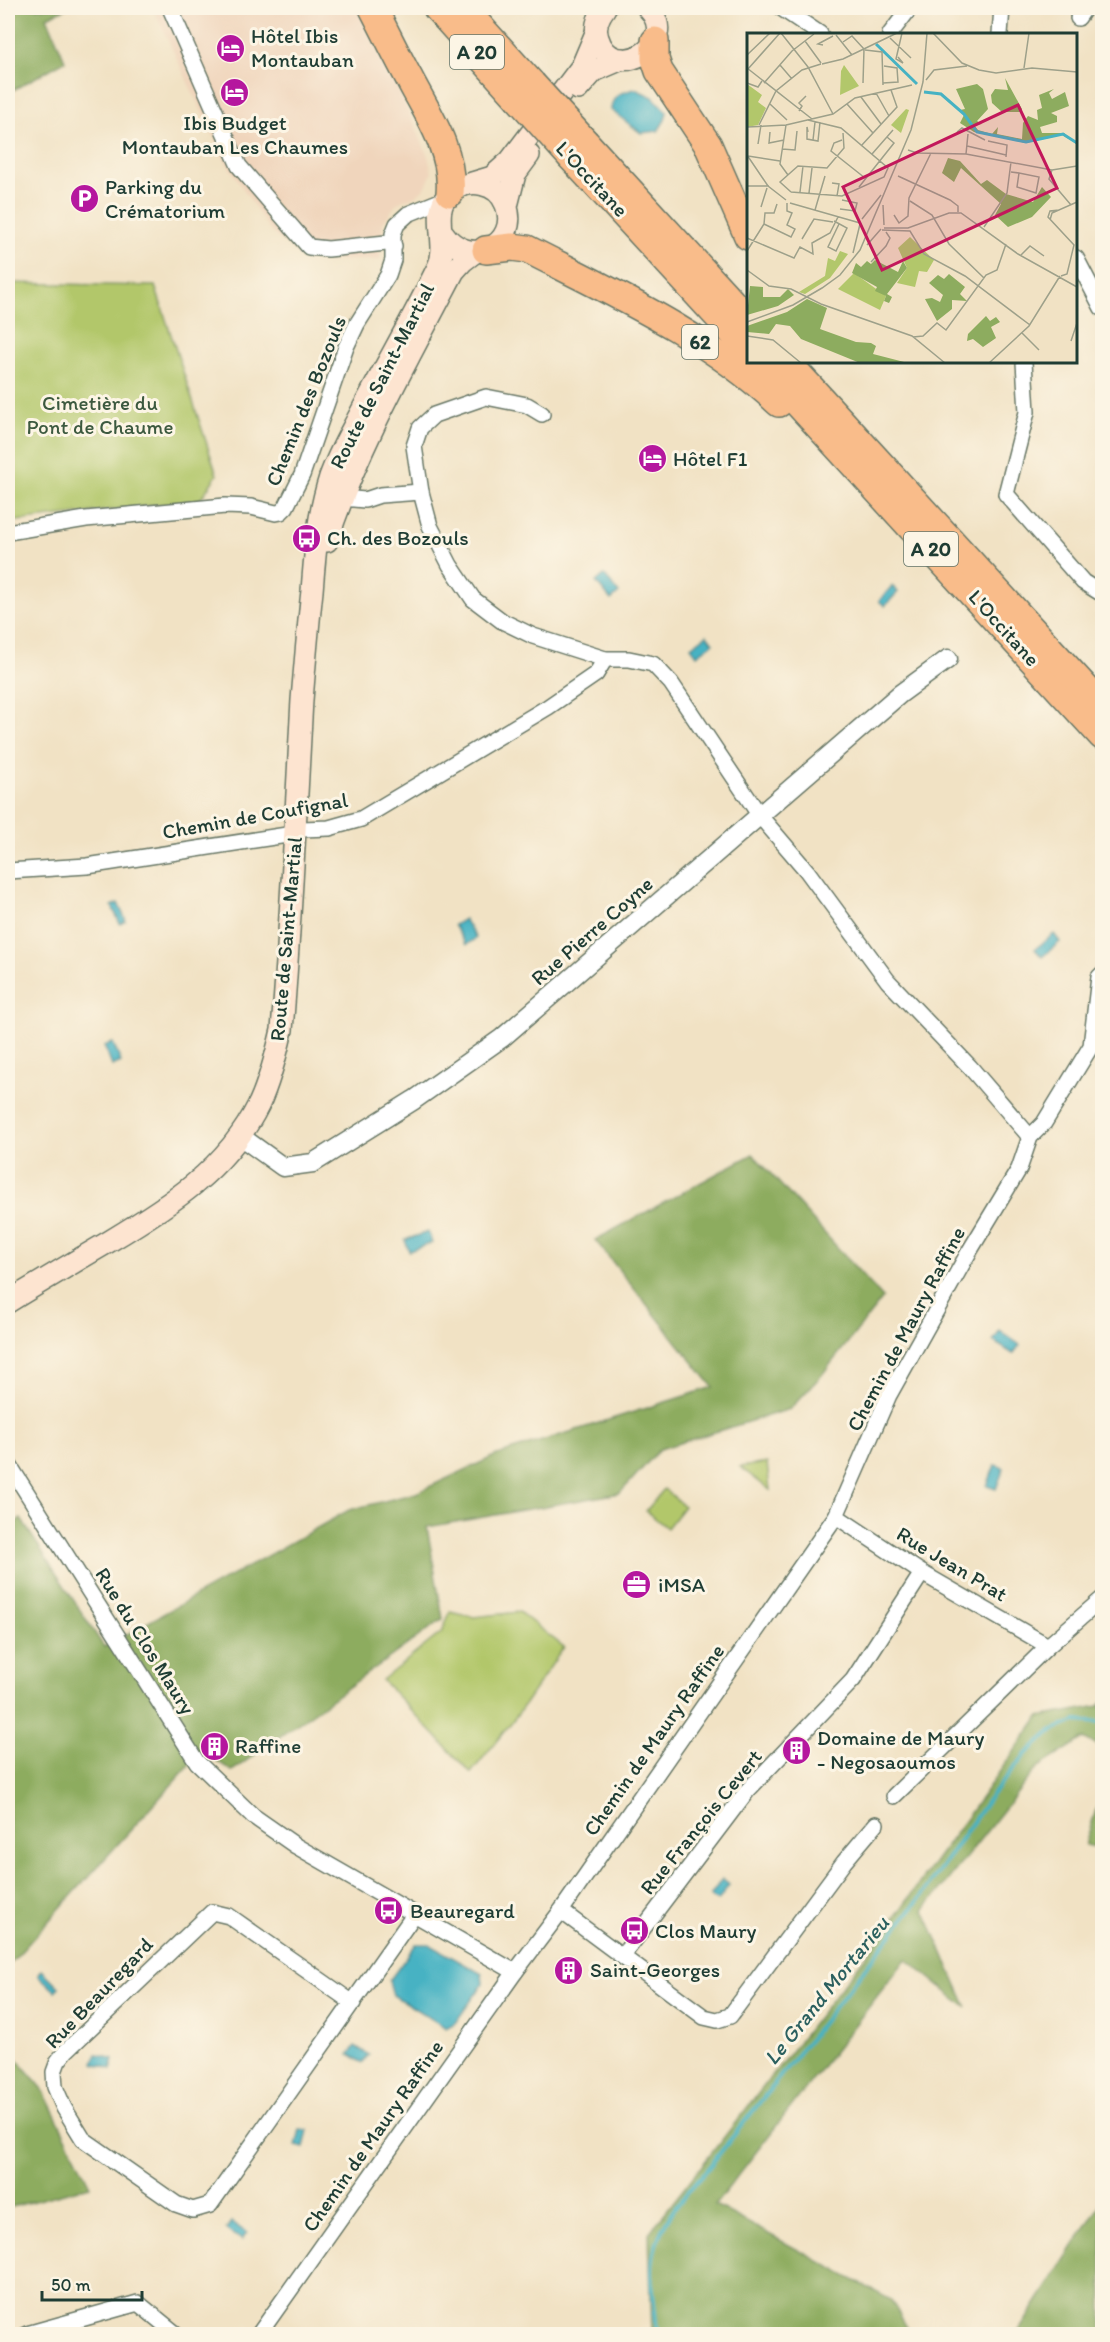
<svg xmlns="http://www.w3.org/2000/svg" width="1110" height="2342" viewBox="0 0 1110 2342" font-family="Itim,sans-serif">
<rect width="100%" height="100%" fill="#fcf5e5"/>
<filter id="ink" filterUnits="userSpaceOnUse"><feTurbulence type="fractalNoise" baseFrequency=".0167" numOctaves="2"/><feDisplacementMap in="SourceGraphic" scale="12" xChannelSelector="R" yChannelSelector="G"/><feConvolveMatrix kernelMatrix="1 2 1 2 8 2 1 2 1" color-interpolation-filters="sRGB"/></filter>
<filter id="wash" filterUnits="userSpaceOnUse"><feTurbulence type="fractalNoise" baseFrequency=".008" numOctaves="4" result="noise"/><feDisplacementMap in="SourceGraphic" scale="24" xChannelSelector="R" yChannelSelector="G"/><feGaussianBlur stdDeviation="1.35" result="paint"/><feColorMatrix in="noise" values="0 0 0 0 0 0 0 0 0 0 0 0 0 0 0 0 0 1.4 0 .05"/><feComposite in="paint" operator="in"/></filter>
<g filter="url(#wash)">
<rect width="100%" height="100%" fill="#f1e2c4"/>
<path fill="#f0d5bc" d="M 153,8 L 356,8 L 375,35 L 428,156 L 432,173 L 426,186 L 417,195 L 397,203 L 383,223 L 380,260 L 306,260 L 271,232 L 224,159 Z"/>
<g fill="#b2c76b" stroke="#688250" stroke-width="1.5">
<path d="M 8,283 L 155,286 L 217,475 L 200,500 L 8,522 Z"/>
<path d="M 767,1463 L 770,1490 L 740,1467 Z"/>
<path d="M 664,1489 L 684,1506 L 667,1528 L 646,1511 Z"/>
<path d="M 450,1612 L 473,1617 L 519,1612 L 564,1647 L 518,1714 L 471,1773 L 382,1680 L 442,1632 Z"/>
</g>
<g fill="#8dac5f" stroke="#56744a" stroke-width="1.5">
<path d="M 8,8 L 67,8 L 47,17 L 65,61 L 8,93 Z"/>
<path d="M 753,1154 L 883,1298 L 821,1376 L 790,1409 L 660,1449 L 620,1493 L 427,1527 L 443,1619 L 232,1771 L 202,1751 L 8,1966 L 8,1526 L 21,1519 L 104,1647 L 349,1510 L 416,1493 L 497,1455 L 713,1387 L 595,1240 Z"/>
<path d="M 1102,1703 L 1102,1749 L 1084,1738 L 1037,1768 L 924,1910 L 967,2008 L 906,1959 L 715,2205 L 891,2300 L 911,2334 L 652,2334 L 649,2233 L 882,1935 L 1039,1717 L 1099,1706 Z"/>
<path d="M 1102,1791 L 1102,1848 L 1085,1845 Z"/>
<path d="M 8,2049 L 42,2088 L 90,2186 L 8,2208 Z"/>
<path d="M 1102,2201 L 1102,2334 L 1017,2334 Z"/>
</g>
<g fill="#46b2c3" stroke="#32787c" stroke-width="1.5">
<path d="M 635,89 L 653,97 L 667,112 L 665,120 L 658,131 L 641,133 L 611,110 C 612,95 621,92 635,89 Z"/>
<path d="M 604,575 L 619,593 L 611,600 L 596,582 Z"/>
<path d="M 892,586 L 898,592 L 885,606 L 879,601 Z"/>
<path d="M 707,635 L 713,643 L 697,655 L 691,647 Z"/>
<path d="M 118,903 L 126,921 L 120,924 L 112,906 Z"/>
<path d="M 464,919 L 476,938 L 466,945 L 454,925 Z"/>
<path d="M 1054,934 L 1060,942 L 1042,957 L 1035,949 Z"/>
<path d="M 113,1043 L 121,1062 L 112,1066 L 104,1046 Z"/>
<path d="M 428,1232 L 432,1243 L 409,1251 L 405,1240 Z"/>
<path d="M 1000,1331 L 1020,1345 L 1013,1354 L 993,1341 Z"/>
<path d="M 995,1465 L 1004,1468 L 996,1489 L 987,1486 Z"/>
<path d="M 722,1879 L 729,1885 L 718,1901 L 710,1896 Z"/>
<path d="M 416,1944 L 429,1944 L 482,1974 L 483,1984 L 455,2023 L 446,2028 L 393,1995 L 389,1981 Z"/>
<path d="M 42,1970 L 59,1987 L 55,1991 L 38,1975 Z"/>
<path d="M 355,2046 L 369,2055 L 363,2063 L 349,2054 Z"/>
<path d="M 97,2054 L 114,2059 L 111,2069 L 94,2063 Z"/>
<path d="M 300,2129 L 308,2130 L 304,2148 L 296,2146 Z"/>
<path d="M 231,2222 L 247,2233 L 242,2240 L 226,2229 Z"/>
</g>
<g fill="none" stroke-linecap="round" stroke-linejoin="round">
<path stroke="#46b2c3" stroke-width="4" d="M 657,2334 C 656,2314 652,2294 652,2273 C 651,2232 679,2201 705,2172 L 921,1897 L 990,1797 L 1026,1754 L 1053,1730 L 1076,1721 L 1102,1723"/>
</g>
</g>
<g filter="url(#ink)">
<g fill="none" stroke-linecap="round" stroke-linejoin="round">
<defs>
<g id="minor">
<path d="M 170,8 L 239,166 L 309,247 L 328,249 L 386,243 L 394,246"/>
<path d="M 781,8 L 820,34"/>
<path d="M 1078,18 L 1085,8"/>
<path d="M 890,34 L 910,8"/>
<path d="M 1000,34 L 1002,8"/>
<path d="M 1076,258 L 1102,308"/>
<path d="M 1024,362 L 1027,412 L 1006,494 L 1083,582 L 1099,592 L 1102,591"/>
<path d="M 542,414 L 527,405 L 486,397 L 434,415 L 420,428 L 414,446 L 421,492 L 430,526 L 450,565 L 473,599 L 502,621 L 533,636 L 605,659 L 629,659 L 653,664 L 671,683 L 760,816 L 807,871 L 888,981 L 970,1067 L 1030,1137"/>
<path d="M 342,498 L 365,500 L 380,495 L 421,492"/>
<path d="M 8,532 L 86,519 L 225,506 L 251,507 L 276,513 L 281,512 L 286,507 L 302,475 L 346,347 L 357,324 L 388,275 L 393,260 L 393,234 L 397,224 L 408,214 L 445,199"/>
<path d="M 8,871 L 87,866 L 287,835 L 302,829 L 329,828 L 361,819 L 548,707 L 596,674 L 605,659"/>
<path d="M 8,1463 L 197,1762 L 253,1816 L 296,1846 L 515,1972"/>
<path d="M 836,1516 L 922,1573 L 1048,1646"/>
<path d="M 894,1796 L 1048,1646 L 1102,1599"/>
<path d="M 561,1911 L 704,2017 L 717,2020 L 730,2016 L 844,1862 L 876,1824"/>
<path d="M 623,1955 L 747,1791 L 853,1680 L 922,1573"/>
<path d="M 353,2003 L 229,1916 L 212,1912 L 66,2051 L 58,2061 L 54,2072 L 55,2087 L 64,2108 L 83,2139 L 176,2204 L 193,2210 L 210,2205 L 414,1915"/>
<path d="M 27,2334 L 138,2303 L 176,2334"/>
<path d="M 259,2334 L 515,1972 L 561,1911 L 836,1516 L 889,1395 L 969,1252 L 1019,1169 L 1030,1137 L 1044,1123 L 1091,1046 L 1099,977 L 1102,974"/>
</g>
<path id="tertiary" d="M 240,1136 L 283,1167 L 313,1163 L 414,1100 L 502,1038 L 900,694 L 948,659"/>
<g id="secondary">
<path d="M 605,8 C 598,17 594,27 598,38 C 612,85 683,45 648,8"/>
<path d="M 578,89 L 594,71 L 622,59"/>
<path d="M 472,183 L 492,177 L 510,161 L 582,66 L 596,33"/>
<path d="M 507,206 L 515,174 L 529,155"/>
<path d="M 327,541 C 358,446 408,360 454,271 L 463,261 L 475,252"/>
<path d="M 8,1302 C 42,1281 76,1261 110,1241 C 170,1205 227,1169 259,1104 C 270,1080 276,1056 282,1030 C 291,920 296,810 302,700 C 305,664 308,627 312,591 C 315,552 318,514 330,477 C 337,457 347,439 357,420 C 383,369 413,319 438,267 C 450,244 429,212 450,193 C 468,177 498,182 506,205 C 521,244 469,271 443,233"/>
</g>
<g id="motorway">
<path d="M 373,8 C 385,31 396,54 409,78 C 427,113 454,151 450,193"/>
<path d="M 437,8 L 517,97"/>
<path d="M 463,8 L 532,84"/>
<path d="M 655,41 L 655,59 L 659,71 L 708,145 L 748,236"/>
<path d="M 586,143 L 748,320"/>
<path d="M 571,157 L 748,349"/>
<path d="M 486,250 L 512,247 L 527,249 C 615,294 706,335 779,403"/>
<path d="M 760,362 L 1102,736"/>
<path d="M 787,362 L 1102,706"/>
</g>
</defs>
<use href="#minor" stroke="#687766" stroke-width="18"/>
<use href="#tertiary" stroke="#687766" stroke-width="21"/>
<use href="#secondary" stroke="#687766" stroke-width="24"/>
<use href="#motorway" stroke="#687766" stroke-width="30"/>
<use href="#minor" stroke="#fff" stroke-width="15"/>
<use href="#tertiary" stroke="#fff" stroke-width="18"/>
<use href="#secondary" stroke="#fde4d0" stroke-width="21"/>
<use href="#motorway" stroke="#f9bc8a" stroke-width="27"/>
<defs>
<g id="motorway-bridge">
<path d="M 532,84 L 586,143"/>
<path d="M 517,97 L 571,157"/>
</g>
</defs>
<use href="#motorway-bridge" stroke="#687766" stroke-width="30" stroke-linecap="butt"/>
<use href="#motorway-bridge" stroke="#f9bc8a" stroke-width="27"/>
</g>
</g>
<defs>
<symbol id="hotel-disc" viewBox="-11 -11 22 22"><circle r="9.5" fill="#b5179e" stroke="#fcf5e5"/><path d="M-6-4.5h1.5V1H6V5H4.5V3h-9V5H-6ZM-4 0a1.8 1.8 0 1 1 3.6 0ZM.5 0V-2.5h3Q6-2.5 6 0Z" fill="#fff"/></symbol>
<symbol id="parking-disc" viewBox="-11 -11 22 22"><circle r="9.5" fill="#b5179e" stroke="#fcf5e5"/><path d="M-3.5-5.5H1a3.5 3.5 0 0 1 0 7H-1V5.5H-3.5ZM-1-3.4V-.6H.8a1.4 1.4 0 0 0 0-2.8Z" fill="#fff"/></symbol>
<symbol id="bus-disc" viewBox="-11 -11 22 22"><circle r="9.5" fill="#b5179e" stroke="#fcf5e5"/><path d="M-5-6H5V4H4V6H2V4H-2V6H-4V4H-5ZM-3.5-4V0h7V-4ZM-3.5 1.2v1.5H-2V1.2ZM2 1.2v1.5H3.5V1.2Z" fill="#fff"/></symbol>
<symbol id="office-disc" viewBox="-11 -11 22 22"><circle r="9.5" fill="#b5179e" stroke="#fcf5e5"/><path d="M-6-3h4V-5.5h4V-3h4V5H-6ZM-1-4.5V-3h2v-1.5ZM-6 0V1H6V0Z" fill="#fff"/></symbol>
<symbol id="building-disc" viewBox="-11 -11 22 22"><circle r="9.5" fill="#b5179e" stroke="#fcf5e5"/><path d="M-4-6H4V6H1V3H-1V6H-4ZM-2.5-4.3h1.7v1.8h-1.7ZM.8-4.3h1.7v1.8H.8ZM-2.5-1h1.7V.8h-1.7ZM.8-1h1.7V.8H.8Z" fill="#fff"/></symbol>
</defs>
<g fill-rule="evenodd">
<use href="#hotel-disc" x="214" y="32" width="33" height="33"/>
<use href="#hotel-disc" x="218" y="76" width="33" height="33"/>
<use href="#parking-disc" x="68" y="182" width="33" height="33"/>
<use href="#hotel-disc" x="636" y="442" width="33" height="33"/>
<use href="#bus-disc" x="290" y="522" width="33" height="33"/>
<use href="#office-disc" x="620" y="1568" width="33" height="33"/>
<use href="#building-disc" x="198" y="1730" width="33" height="33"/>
<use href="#building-disc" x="780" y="1734" width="33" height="33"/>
<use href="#bus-disc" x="372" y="1894" width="33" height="33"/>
<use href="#bus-disc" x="618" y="1914" width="33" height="33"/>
<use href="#building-disc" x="552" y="1954" width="33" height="33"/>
</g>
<g text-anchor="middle" stroke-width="6" stroke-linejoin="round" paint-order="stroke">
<g fill="#fcf5e5" stroke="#617469" stroke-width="1.5">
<rect x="450" y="35" width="54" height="34" rx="4.5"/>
<rect x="682" y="325" width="36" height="34" rx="4.5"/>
<rect x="904" y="532" width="54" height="34" rx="4.5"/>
</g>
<g font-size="20" font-weight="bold" fill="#1f3d34">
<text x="477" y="59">A 20</text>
<text x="700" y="349">62</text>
<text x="931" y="556">A 20</text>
</g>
<g font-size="21" fill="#1f3d34" stroke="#fcf5e5" text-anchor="start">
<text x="251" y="43">Hôtel Ibis<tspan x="251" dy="24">Montauban</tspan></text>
<text x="235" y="130" text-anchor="middle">Ibis Budget<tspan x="235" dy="24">Montauban Les Chaumes</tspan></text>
<text x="105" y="194">Parking du<tspan x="105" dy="24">Crématorium</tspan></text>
<text x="673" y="466">Hôtel F1</text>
<text x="327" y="545">Ch. des Bozouls</text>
<text x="658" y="1592">iMSA</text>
<text x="817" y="1745">Domaine de Maury<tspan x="817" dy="24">- Negosaoumos</tspan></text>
<text x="235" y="1753">Raffine</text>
<text x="410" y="1918">Beauregard</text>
<text x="655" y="1938">Clos Maury</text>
<text x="590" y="1977">Saint-Georges</text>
</g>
<g font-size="21" fill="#1f3d34" stroke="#fcf5e5">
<text transform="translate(592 179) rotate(47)" y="7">L'Occitane</text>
<text transform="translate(382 376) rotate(-63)" y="7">Route de Saint-Martial</text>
<text transform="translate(306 401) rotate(-68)" y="7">Chemin des Bozouls</text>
<text transform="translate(1004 628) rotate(48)" y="7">L'Occitane</text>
<text transform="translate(255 816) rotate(-10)" y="7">Chemin de Coufignal</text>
<text transform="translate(592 931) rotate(-41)" y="7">Rue Pierre Coyne</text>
<text transform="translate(286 939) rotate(-85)" y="7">Route de Saint-Martial</text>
<text transform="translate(906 1329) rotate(-62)" y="7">Chemin de Maury Raffine</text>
<text transform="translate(952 1564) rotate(31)" y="7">Rue Jean Prat</text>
<text transform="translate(145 1641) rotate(58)" y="7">Rue du Clos Maury</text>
<text transform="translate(654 1740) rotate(-55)" y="7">Chemin de Maury Raffine</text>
<text transform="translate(701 1822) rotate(-51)" y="7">Rue François Cevert</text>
<text transform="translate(99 1993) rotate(-46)" y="7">Rue Beauregard</text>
<text transform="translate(373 2136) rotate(-55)" y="7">Chemin de Maury Raffine</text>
</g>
<g font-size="21" fill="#3c593f" stroke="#fcf5e5">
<text x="100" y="410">Cimetière du<tspan x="100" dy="24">Pont de Chaume</tspan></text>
</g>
<g font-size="22" font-style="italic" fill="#2b605f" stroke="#fcf5e5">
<text transform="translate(826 1990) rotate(-51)" y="8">Le Grand Mortarieu</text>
</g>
</g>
<g transform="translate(747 33)">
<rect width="330" height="330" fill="#f1e2c4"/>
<path d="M 97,32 L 112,53 L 93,62 L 94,38 ZM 0,51 L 15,62 L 11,69 L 19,75 L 11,92 L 0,94 ZM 159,76 L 162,77 L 154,100 L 144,92 ZM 163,204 L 187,227 L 180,239 L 172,238 L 168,254 L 150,250 L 160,235 L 151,215 ZM 93,218 L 101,221 L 83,245 L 58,261 L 52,259 L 78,243 L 81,225 L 88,228 ZM 107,240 L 139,263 L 133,277 L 91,256 Z" fill="#b2c76b"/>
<path d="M 258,45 L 275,76 L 274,79 L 255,79 L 245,70 L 244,62 L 248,56 L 261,57 ZM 230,51 L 236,56 L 241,76 L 230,88 L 235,91 L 227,92 L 231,97 L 245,101 L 251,94 L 250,101 L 275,106 L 276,90 L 281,83 L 291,87 L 290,77 L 295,75 L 292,62 L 307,56 L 302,60 L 305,66 L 318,59 L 322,73 L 304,80 L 310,83 L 310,89 L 293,94 L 295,100 L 317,100 L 330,111 L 315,102 L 279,110 L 227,99 L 213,90 L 217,82 L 213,77 L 218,76 L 209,56 ZM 201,125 L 213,128 L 234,151 L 240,147 L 259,161 L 286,169 L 295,154 L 304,164 L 285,184 L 261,194 L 248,182 L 254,171 L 214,135 L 207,149 L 195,140 ZM 128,227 L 151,239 L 156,228 L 160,235 L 140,261 L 145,264 L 142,270 L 137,268 L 139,263 L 128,258 L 130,254 L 105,240 L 109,230 L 114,234 L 120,228 L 124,231 ZM 202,241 L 218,254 L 213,261 L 220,268 L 205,267 L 205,276 L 190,288 L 178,266 L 185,265 L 193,269 L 196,262 L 182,250 L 191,242 L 197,246 ZM 3,253 L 16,254 L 16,264 L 33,264 L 41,256 L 47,262 L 31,273 L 0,282 ZM 60,266 L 80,275 L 73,296 L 109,309 L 124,310 L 129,313 L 126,321 L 161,330 L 113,330 L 54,306 L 43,293 L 29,291 L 22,301 L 0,299 L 0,293 L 40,279 ZM 239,283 L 243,288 L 249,284 L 253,289 L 244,294 L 249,305 L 236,314 L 226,306 L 220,308 L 221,301 Z" fill="#8dac5f"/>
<path fill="none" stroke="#46b2c3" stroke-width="3" d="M 129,11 L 170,51M 177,59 L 194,61 L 217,81 L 230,99 L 279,109 L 316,101 L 330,110"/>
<path fill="none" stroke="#9da08a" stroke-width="1.5" d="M 34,0 L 61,34 L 86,81M 186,0 L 215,30 L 232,37 L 249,40 L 285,35 L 330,39M 89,2 L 105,22M 143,5 L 164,25M 58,8 L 74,30M 96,9 L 105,3 L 117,16 L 116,50M 76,12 L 71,11 L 86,3M 118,17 L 135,19 L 136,52M 0,22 L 23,0M 151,24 L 156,30 L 149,26 L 155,0M 75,31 L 96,26 L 150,0M 33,32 L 45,46M 0,35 L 65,86M 277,35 L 282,0M 1,36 L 33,0M 179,47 L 187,37 L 220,33M 0,50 L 11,54 L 15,48M 17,50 L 45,18 L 67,1M 136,50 L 151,49 L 150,35 L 137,33M 129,60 L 142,83M 114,64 L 134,91M 23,71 L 40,87M 100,71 L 126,100M 52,78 L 55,73 L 52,70 L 59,63M 12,92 L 29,58 L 55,37 L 74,31M 39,92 L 33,131 L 41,142M 0,94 L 39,92 L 86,81 L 108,65 L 165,52M 23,99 L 22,110 L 37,107M 61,99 L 60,94 L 60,106 L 71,108 L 73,89M 210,99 L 215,95 L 238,107M 66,107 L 68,89M 95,107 L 87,110 L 84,118 L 118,145M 241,108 L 260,112 L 259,124M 11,111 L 14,92M 114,113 L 150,74 L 144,57M 220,113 L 259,122M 35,116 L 48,117 L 50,98M 161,117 L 170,120 L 219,121 L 305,137 L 330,133M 125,121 L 146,97M 219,121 L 221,101M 0,122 L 21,153 L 39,167M 1,123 L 33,128M 305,137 L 302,146 L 324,172M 264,139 L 272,140 L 292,144 L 289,160 L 270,154 L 272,140M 151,143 L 203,167 L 211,173 L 211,179M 85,150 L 92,151 L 90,163M 0,153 L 22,153M 112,154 L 147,110 L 140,104M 44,159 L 95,163 L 137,144 L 141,135 L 94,95 L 61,87M 44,159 L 33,149 L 51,133 L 80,135 L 97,115 L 96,100M 53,159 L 56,133M 62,160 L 65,135M 163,168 L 185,182 L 202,211 L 237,245M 43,170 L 113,190M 136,172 L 137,192M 14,174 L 20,155M 93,176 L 108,178 L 110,170 L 95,167M 68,177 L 78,143M 312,177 L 303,178 L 301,184 L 327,212 L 320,241 L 314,243M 147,182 L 152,190 L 161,183 L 162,165 L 184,120M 115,186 L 134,162M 303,187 L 305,180 L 330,169M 87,188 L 100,195 L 89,218 L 81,214 L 92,191M 17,191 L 44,204 L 48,196 L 40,192 L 45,180 L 40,178 L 40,170M 17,191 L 18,180 L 27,180 L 30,171M 237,194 L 260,160 L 264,129M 137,195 L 161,195 L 202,180 L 214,180 L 271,221 L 330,254M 135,197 L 163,198 L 177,221 L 218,243 L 283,292M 0,205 L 47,225 L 53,214 L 66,221 L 65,210 L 83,200 L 91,184M 55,206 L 67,186 L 86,189M 120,212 L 134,196M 0,218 L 17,191M 106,220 L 113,191M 274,222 L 283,213 L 297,223M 124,229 L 139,213 L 143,205 L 139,199M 0,237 L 22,253 L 44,256 L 74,271 L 165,303 L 198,330M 0,289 L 46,272 L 75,255 L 93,242 L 113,217 L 164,97 L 176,49 L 180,0M 275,300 L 292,317M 0,303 L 26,307 L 54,330M 166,304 L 176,303 L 190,290 L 199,297 L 239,242 L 250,237 L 259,211M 324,308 L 330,290M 242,330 L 282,293 L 313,243"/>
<path fill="#c2185b" fill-opacity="0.15" stroke="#c2185b" stroke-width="3" d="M 271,72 L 310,155 L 135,237 L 96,154 Z"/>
<rect width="330" height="330" fill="none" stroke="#1f3d34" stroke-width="3"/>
</g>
<rect width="1110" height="2342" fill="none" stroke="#fcf5e5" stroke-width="30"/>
<path d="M42 2291v9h100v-9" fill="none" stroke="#1f3d34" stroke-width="3"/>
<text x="51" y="2291" font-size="18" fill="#1f3d34" stroke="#fcf5e5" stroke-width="4.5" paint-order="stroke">50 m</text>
</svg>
